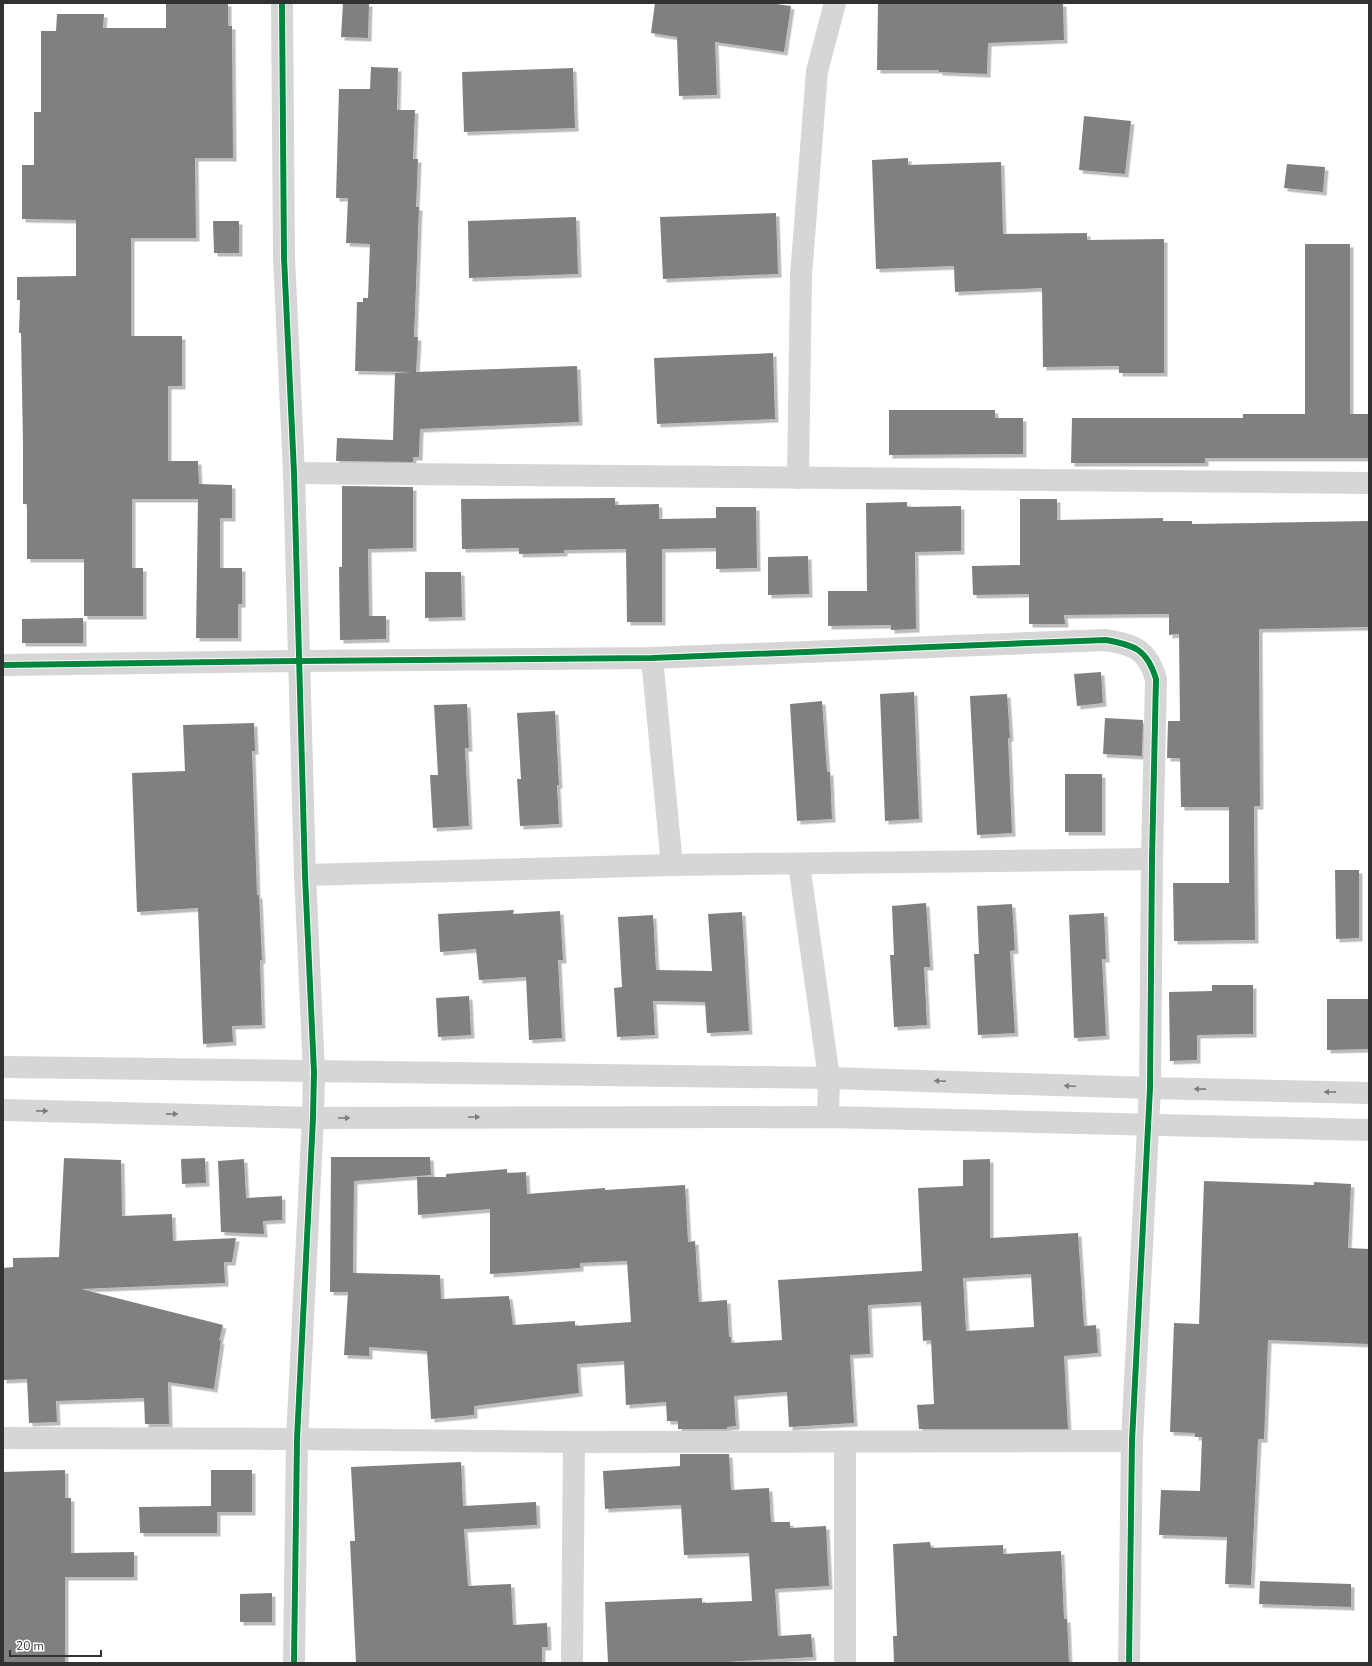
<svg xmlns="http://www.w3.org/2000/svg" width="1372" height="1666" viewBox="0 0 1372 1666" font-family="'Nunito Sans',sans-serif">
<defs>
<filter id="shadow"><feDropShadow dx="3.5" dy="3.5" stdDeviation="0" flood-color="#0004"/></filter>
</defs>
<rect width="100%" height="100%" fill="#fff"/>
<g fill="#808080" fill-rule="evenodd" filter="url(#shadow)">
<path d="M 166,3 L 228,3 L 228,26 L 232,26 L 233,158 L 195,158 L 196,238 L 131,238 L 131,336 L 182,336 L 182,386 L 168,386 L 168,461 L 198,461 L 199,484 L 232,485 L 232,518 L 220,518 L 220,568 L 242,568 L 242,604 L 238,604 L 238,638 L 196,638 L 198,499 L 132,499 L 132,568 L 143,568 L 143,616 L 84,616 L 84,559 L 27,559 L 27,504 L 23,504 L 23,445 L 21,333 L 19,333 L 20,300 L 17,300 L 17,277 L 76,276 L 76,220 L 22,219 L 22,165 L 34,165 L 34,112 L 41,112 L 41,31 L 56,31 L 57,14 L 104,14 L 103,28 L 166,28 Z"/>
<path d="M 343,3 L 369,3 L 368,38 L 341,37 Z"/>
<path d="M 655,3 L 769,3 L 791,6 L 784,52 L 715,42 L 717,95 L 679,96 L 677,37 L 651,33 Z"/>
<path d="M 878,3 L 1063,3 L 1064,40 L 988,43 L 987,74 L 939,72 L 939,70 L 877,70 Z"/>
<path d="M 371,67 L 398,68 L 397,110 L 415,110 L 413,159 L 418,159 L 416,207 L 419,207 L 414,337 L 418,337 L 416,372 L 577,366 L 579,422 L 420,429 L 419,457 L 413,457 L 413,462 L 336,461 L 337,438 L 393,440 L 395,373 L 412,372 L 355,371 L 357,302 L 363,302 L 363,298 L 368,298 L 370,244 L 346,243 L 348,198 L 336,198 L 339,89 L 370,89 Z"/>
<path d="M 573,68 L 575,128 L 464,132 L 462,72 Z"/>
<path d="M 1084,116 L 1131,121 L 1125,174 L 1079,170 Z"/>
<path d="M 908,158 L 908,165 L 1001,162 L 1003,234 L 1087,233 L 1087,240 L 1164,239 L 1164,373 L 1119,373 L 1119,366 L 1043,367 L 1042,288 L 955,292 L 954,266 L 876,269 L 872,160 Z"/>
<path d="M 1287,164 L 1325,167 L 1323,192 L 1284,188 Z"/>
<path d="M 776,213 L 778,274 L 663,279 L 660,217 Z"/>
<path d="M 576,217 L 578,274 L 469,278 L 468,221 Z"/>
<path d="M 213,221 L 239,221 L 239,253 L 214,253 Z"/>
<path d="M 1305,244 L 1350,244 L 1350,414 L 1369,414 L 1369,458 L 1205,458 L 1205,463 L 1071,463 L 1072,418 L 1243,418 L 1243,414 L 1305,414 Z"/>
<path d="M 773,353 L 775,419 L 657,424 L 654,358 Z"/>
<path d="M 889,410 L 995,410 L 995,418 L 1023,418 L 1023,454 L 889,455 Z"/>
<path d="M 342,486 L 413,487 L 413,548 L 368,549 L 369,616 L 386,616 L 386,639 L 340,640 L 339,567 L 342,567 Z"/>
<path d="M 615,498 L 615,505 L 659,504 L 659,519 L 716,518 L 716,507 L 756,507 L 757,568 L 716,569 L 716,548 L 662,549 L 662,622 L 627,622 L 626,549 L 564,550 L 564,553 L 519,554 L 519,548 L 462,549 L 461,499 Z"/>
<path d="M 1020,499 L 1057,499 L 1057,520 L 1163,518 L 1163,521 L 1192,521 L 1192,524 L 1369,521 L 1369,627 L 1259,629 L 1260,806 L 1254,806 L 1255,940 L 1174,941 L 1173,883 L 1229,883 L 1229,807 L 1181,807 L 1180,758 L 1167,758 L 1168,721 L 1180,721 L 1179,634 L 1169,635 L 1169,614 L 1064,615 L 1065,624 L 1029,624 L 1029,594 L 973,595 L 972,566 L 1020,565 Z"/>
<path d="M 907,502 L 907,507 L 961,506 L 961,551 L 915,552 L 916,629 L 891,630 L 891,625 L 828,626 L 828,591 L 867,591 L 866,503 Z"/>
<path d="M 808,556 L 809,594 L 768,595 L 768,557 Z"/>
<path d="M 425,572 L 461,572 L 462,617 L 425,618 Z"/>
<path d="M 83,618 L 83,643 L 22,643 L 22,619 Z"/>
<path d="M 1101,672 L 1103,703 L 1077,706 L 1074,674 Z"/>
<path d="M 914,692 L 919,819 L 885,821 L 880,694 Z"/>
<path d="M 1007,694 L 1010,738 L 1008,738 L 1012,833 L 977,835 L 970,696 Z"/>
<path d="M 822,701 L 827,772 L 830,772 L 832,819 L 797,821 L 790,704 Z"/>
<path d="M 467,704 L 469,748 L 465,748 L 469,826 L 433,828 L 430,775 L 438,775 L 434,705 Z"/>
<path d="M 555,711 L 559,785 L 557,785 L 559,824 L 520,826 L 517,779 L 521,779 L 517,713 Z"/>
<path d="M 1105,718 L 1143,720 L 1142,756 L 1103,754 Z"/>
<path d="M 254,723 L 255,751 L 252,751 L 257,895 L 259,895 L 262,960 L 260,960 L 262,1025 L 232,1026 L 233,1042 L 203,1044 L 198,908 L 137,912 L 132,773 L 185,771 L 183,725 Z"/>
<rect x="1065" y="774" width="37" height="58"/>
<path d="M 1335,870 L 1359,870 L 1359,938 L 1336,939 Z"/>
<path d="M 926,903 L 930,967 L 924,967 L 927,1025 L 894,1027 L 890,955 L 894,955 L 892,906 Z"/>
<path d="M 1012,904 L 1015,950 L 1010,951 L 1015,1033 L 978,1035 L 974,954 L 979,954 L 977,906 Z"/>
<path d="M 514,910 L 513,914 L 560,911 L 563,960 L 558,960 L 562,1038 L 529,1040 L 526,977 L 479,980 L 476,949 L 440,952 L 438,914 Z"/>
<path d="M 742,912 L 749,1031 L 707,1033 L 705,1002 L 653,1001 L 655,1035 L 617,1037 L 614,988 L 622,987 L 618,917 L 653,915 L 656,970 L 712,971 L 708,914 Z"/>
<path d="M 1104,913 L 1106,959 L 1102,959 L 1106,1036 L 1074,1038 L 1069,915 Z"/>
<path d="M 1212,985 L 1253,985 L 1253,1034 L 1197,1035 L 1197,1060 L 1170,1061 L 1169,992 L 1212,991 Z"/>
<path d="M 469,996 L 471,1035 L 438,1037 L 436,998 Z"/>
<path d="M 1327,999 L 1369,999 L 1369,1049 L 1327,1050 Z"/>
<path d="M 331,1157 L 430,1157 L 431,1175 L 354,1181 L 353,1273 L 440,1275 L 441,1299 L 509,1296 L 513,1325 L 575,1321 L 575,1326 L 631,1322 L 627,1261 L 580,1263 L 580,1268 L 490,1274 L 490,1209 L 418,1215 L 417,1177 L 446,1177 L 446,1174 L 507,1169 L 507,1173 L 526,1172 L 527,1194 L 605,1188 L 605,1190 L 685,1185 L 688,1242 L 695,1241 L 699,1302 L 727,1300 L 729,1337 L 731,1337 L 731,1343 L 782,1340 L 778,1280 L 922,1271 L 918,1188 L 963,1186 L 963,1160 L 990,1159 L 990,1238 L 1078,1233 L 1084,1326 L 1096,1325 L 1098,1353 L 1064,1356 L 1068,1429 L 919,1429 L 917,1405 L 934,1404 L 931,1340 L 923,1341 L 921,1302 L 868,1305 L 870,1354 L 850,1355 L 854,1423 L 789,1427 L 787,1392 L 734,1396 L 736,1426 L 727,1427 L 727,1429 L 678,1429 L 678,1421 L 667,1421 L 666,1402 L 626,1405 L 624,1361 L 577,1364 L 579,1393 L 474,1406 L 474,1415 L 431,1419 L 427,1351 L 369,1347 L 369,1356 L 344,1355 L 348,1292 L 330,1292 ZM 1031,1274 L 1034,1327 L 966,1331 L 963,1278 Z"/>
<path d="M 64,1158 L 121,1160 L 122,1216 L 172,1214 L 173,1241 L 236,1238 L 232,1262 L 224,1262 L 225,1283 L 81,1289 L 223,1325 L 219,1341 L 221,1340 L 214,1389 L 168,1382 L 169,1424 L 145,1424 L 144,1398 L 56,1401 L 57,1422 L 29,1423 L 27,1379 L 3,1380 L 3,1268 L 13,1267 L 13,1258 L 59,1257 Z"/>
<path d="M 205,1158 L 206,1183 L 182,1184 L 181,1159 Z"/>
<path d="M 244,1159 L 246,1198 L 282,1196 L 282,1220 L 263,1221 L 264,1234 L 221,1232 L 218,1161 Z"/>
<path d="M 1204,1181 L 1314,1185 L 1314,1182 L 1351,1184 L 1348,1248 L 1369,1249 L 1369,1344 L 1268,1340 L 1264,1439 L 1258,1439 L 1251,1585 L 1225,1584 L 1227,1537 L 1159,1535 L 1161,1490 L 1200,1491 L 1202,1437 L 1195,1437 L 1195,1433 L 1170,1432 L 1174,1323 L 1199,1324 Z"/>
<path d="M 680,1454 L 729,1454 L 731,1490 L 769,1488 L 771,1522 L 790,1522 L 790,1528 L 826,1526 L 829,1586 L 775,1589 L 778,1636 L 811,1634 L 813,1657 L 709,1663 L 608,1663 L 605,1602 L 702,1598 L 702,1603 L 752,1601 L 749,1553 L 684,1555 L 681,1505 L 605,1509 L 603,1471 L 680,1466 Z"/>
<path d="M 461,1462 L 463,1506 L 536,1502 L 537,1525 L 464,1529 L 468,1586 L 511,1584 L 513,1625 L 547,1623 L 548,1647 L 542,1647 L 542,1663 L 356,1663 L 350,1541 L 355,1541 L 351,1467 Z"/>
<path d="M 65,1470 L 65,1498 L 71,1498 L 71,1553 L 134,1552 L 134,1577 L 65,1577 L 65,1663 L 3,1663 L 3,1472 Z"/>
<path d="M 211,1470 L 252,1470 L 252,1512 L 217,1512 L 217,1533 L 140,1533 L 139,1507 L 211,1506 Z"/>
<path d="M 930,1542 L 931,1548 L 1003,1545 L 1003,1554 L 1061,1551 L 1064,1619 L 1067,1619 L 1069,1663 L 894,1663 L 893,1636 L 897,1636 L 893,1544 Z"/>
<path d="M 1260,1581 L 1351,1584 L 1351,1607 L 1259,1604 Z"/>
<path d="M 272,1593 L 272,1622 L 240,1622 L 240,1594 Z"/>
</g>
<g fill="none" stroke-linecap="round" stroke-linejoin="round">
<g stroke="#d6d6d6" stroke-width="22">
<path d="M 282,3 L 284,257 L 294,473 L 305,875 L 314,1072 L 313,1118 L 297,1439 L 294,1663"/>
<path d="M 294,473 L 1369,483"/>
<path d="M 798,478 L 801,276 L 817,71 L 835,3"/>
<path d="M 652,658 L 672,865"/>
<path d="M 3,665 L 299,661 L 652,658 L 1106,640 C 1134,645 1147,649 1156,679 L 1152,859 L 1150,1088 L 1132,1441 L 1129,1663"/>
<path d="M 799,864 L 829,1078 L 828,1117"/>
<path d="M 305,875 L 672,865 L 1152,859"/>
<path d="M 3,1067 L 829,1078 L 1150,1088 L 1369,1093"/>
<path d="M 3,1110 L 313,1118 L 828,1117 L 1369,1130"/>
<path d="M 3,1438 L 297,1439 L 574,1442 L 1132,1441"/>
<path d="M 572,1663 L 574,1442"/>
<path d="M 845,1663 L 845,1443"/>
</g>
<defs>
<g id="cycleway">
<path d="M 282,3 L 284,257 L 294,473 L 305,875 L 314,1072 L 313,1118 L 297,1439 L 294,1663"/>
<path d="M 3,665 L 299,661 L 652,658 L 1106,640 C 1134,645 1147,649 1156,679 L 1152,859 L 1150,1088 L 1132,1441 L 1129,1663"/>
</g>
</defs>
<use href="#cycleway" stroke="#fff" stroke-width="8"/>
<use href="#cycleway" stroke="#00873e" stroke-width="6"/>
</g>
<defs><path id="oneway-solid" d="M-6-.8H1V-3.2L6.5 0L1 3.2V.8H-6Z"/></defs>
<g fill="#7c7c7c">
<use href="#oneway-solid" transform="translate(940 1081) rotate(-178)"/>
<use href="#oneway-solid" transform="translate(1070 1086) rotate(-178)"/>
<use href="#oneway-solid" transform="translate(1200 1089) rotate(-179)"/>
<use href="#oneway-solid" transform="translate(1330 1092) rotate(-179)"/>
<use href="#oneway-solid" transform="translate(42 1111) rotate(1)"/>
<use href="#oneway-solid" transform="translate(172 1114) rotate(1)"/>
<use href="#oneway-solid" transform="translate(474 1117)"/>
<use href="#oneway-solid" transform="translate(344 1118)"/>
</g>
<rect width="1372" height="1666" fill="none" stroke="#323232" stroke-width="8"/>
<path d="M10 1650v6h91v-6" fill="none" stroke="#323232" stroke-width="2"/>
<text x="16" y="1650" font-size="12" fill="#323232" stroke="#ffffff" stroke-width="3" paint-order="stroke">20 m</text>
</svg>
